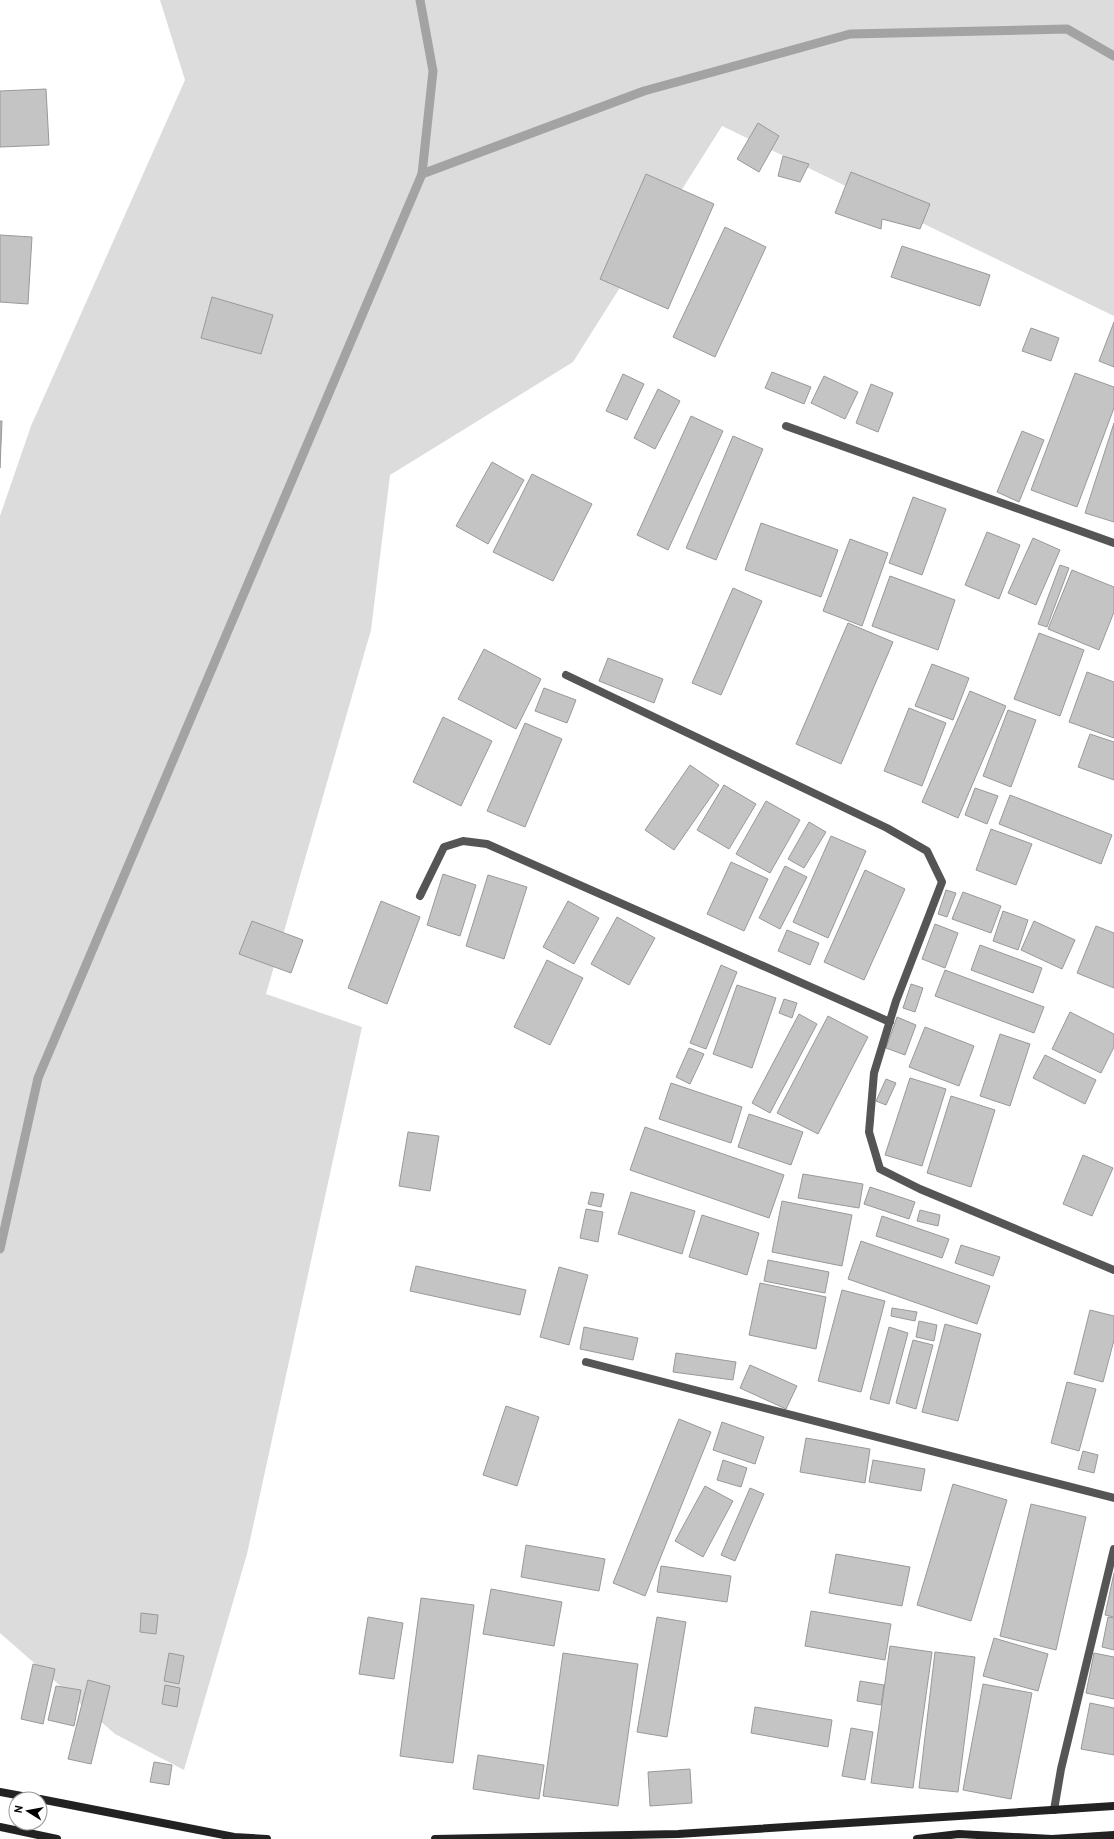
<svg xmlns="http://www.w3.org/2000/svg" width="1114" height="1839" viewBox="0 0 1114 1839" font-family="'PT Sans',sans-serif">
<rect width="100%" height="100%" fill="#fff"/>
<path fill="#dcdcdc" d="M 160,0 L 1114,0 L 1114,316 L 722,126 L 573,362 L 390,475 L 371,630 L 266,994 L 362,1027 L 247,1554 L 184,1770 L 115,1734 L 0,1633 L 0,516 L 31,426 L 185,80 Z"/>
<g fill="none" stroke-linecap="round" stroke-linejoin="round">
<g stroke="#a3a3a3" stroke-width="9">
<path d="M 422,174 L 644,91 L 850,34 L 1067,29 L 1114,56"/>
<path d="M 0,1249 L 38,1078 L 422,174 L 433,71 L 420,0"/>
</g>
</g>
<g fill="#c4c4c4" stroke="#999">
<path d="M 46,89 L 49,145 L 0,147 L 0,91 Z"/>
<path d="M 758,123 L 779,136 L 759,172 L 737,159 Z"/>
<path d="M 783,156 L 809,164 L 800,182 L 778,176 Z"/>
<path d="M 851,172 L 930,204 L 920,229 L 882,219 L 881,229 L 835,213 Z"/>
<path d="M 646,174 L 714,204 L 668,309 L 600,279 Z"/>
<path d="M 725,227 L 766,247 L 715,357 L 673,337 Z"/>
<path d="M 0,235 L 32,237 L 28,304 L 0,302 Z"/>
<path d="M 902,246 L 990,275 L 980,306 L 891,277 Z"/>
<path d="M 212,297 L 273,315 L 261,354 L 201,338 Z"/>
<path d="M 1114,322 L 1114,367 L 1099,361 Z"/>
<path d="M 1031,328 L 1059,338 L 1051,361 L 1022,351 Z"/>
<path d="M 772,372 L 811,387 L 804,404 L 765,388 Z"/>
<path d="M 1075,373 L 1114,387 L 1114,408 L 1077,507 L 1031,490 Z"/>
<path d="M 623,374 L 644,384 L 627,420 L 606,411 Z"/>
<path d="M 824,376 L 858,392 L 845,419 L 811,403 Z"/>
<path d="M 871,384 L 893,393 L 878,432 L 856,423 Z"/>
<path d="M 658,389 L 680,401 L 655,449 L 634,438 Z"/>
<path d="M 691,416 L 723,431 L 668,550 L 637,535 Z"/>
<path d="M 0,421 L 2,421 L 0,468 Z"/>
<path d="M 1114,423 L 1114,522 L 1085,513 Z"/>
<path d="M 1022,431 L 1044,440 L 1019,502 L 997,492 Z"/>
<path d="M 733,436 L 763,449 L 716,560 L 686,548 Z"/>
<path d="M 492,462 L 524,480 L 488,544 L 456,526 Z"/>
<path d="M 532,474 L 592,504 L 553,581 L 493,552 Z"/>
<path d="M 913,497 L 946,509 L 922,575 L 889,563 Z"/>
<path d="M 761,523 L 838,550 L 821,597 L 745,570 Z"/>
<path d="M 987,532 L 1020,545 L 999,599 L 965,585 Z"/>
<path d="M 1033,538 L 1060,550 L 1036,605 L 1008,593 Z"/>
<path d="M 850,539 L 888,553 L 862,626 L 823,611 Z"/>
<path d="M 1060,565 L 1069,568 L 1047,627 L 1038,624 Z"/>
<path d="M 1072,570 L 1114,587 L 1114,612 L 1099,650 L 1048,629 Z"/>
<path d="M 890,576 L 955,600 L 938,650 L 872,626 Z"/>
<path d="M 733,588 L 762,601 L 721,695 L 692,683 Z"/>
<path d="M 848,623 L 893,642 L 841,764 L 796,744 Z"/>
<path d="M 1039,633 L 1084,650 L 1060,716 L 1014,699 Z"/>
<path d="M 484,649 L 541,679 L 516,729 L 458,699 Z"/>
<path d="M 608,658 L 663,679 L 654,703 L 599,681 Z"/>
<path d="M 932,664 L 969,678 L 953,720 L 915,706 Z"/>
<path d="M 1087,672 L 1114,682 L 1114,738 L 1069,722 Z"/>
<path d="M 544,688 L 576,700 L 567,723 L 535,711 Z"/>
<path d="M 970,691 L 1006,706 L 958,818 L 922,802 Z"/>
<path d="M 909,708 L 946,723 L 922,786 L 884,771 Z"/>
<path d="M 1008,710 L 1036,720 L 1011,787 L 983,776 Z"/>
<path d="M 443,717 L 492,741 L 461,806 L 413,782 Z"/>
<path d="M 525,723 L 562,739 L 525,827 L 487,811 Z"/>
<path d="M 1090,734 L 1114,742 L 1114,780 L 1078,767 Z"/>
<path d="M 690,765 L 719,785 L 674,850 L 645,830 Z"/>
<path d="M 724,785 L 756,804 L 729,849 L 697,830 Z"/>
<path d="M 975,788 L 998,796 L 987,824 L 965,815 Z"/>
<path d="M 1010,795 L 1112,835 L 1101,864 L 999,824 Z"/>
<path d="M 766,801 L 800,820 L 770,873 L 736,854 Z"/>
<path d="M 809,822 L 826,832 L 804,868 L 788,859 Z"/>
<path d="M 991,829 L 1032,844 L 1016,885 L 976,870 Z"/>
<path d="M 831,836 L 866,851 L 828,938 L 793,922 Z"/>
<path d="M 731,862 L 768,879 L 744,931 L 707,914 Z"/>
<path d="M 785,866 L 807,877 L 780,929 L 759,918 Z"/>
<path d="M 865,870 L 905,889 L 864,980 L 824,962 Z"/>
<path d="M 443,874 L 476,885 L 460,936 L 427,925 Z"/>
<path d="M 488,875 L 527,887 L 504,959 L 466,946 Z"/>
<path d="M 946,890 L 956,893 L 947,917 L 938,914 Z"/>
<path d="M 963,892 L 1001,906 L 991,933 L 952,919 Z"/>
<path d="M 381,901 L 420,917 L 387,1004 L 348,988 Z"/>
<path d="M 568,901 L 599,918 L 574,964 L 543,947 Z"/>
<path d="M 1003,911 L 1028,920 L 1018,950 L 993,941 Z"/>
<path d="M 617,917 L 655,938 L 629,985 L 591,964 Z"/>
<path d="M 252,921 L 303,940 L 291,973 L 239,954 Z"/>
<path d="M 1034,921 L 1075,940 L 1062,969 L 1021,950 Z"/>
<path d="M 935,924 L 958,933 L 945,968 L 922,959 Z"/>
<path d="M 1096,926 L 1114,933 L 1114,988 L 1077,973 Z"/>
<path d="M 787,930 L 819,943 L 810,965 L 778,951 Z"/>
<path d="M 980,945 L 1042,968 L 1033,993 L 971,970 Z"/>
<path d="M 547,960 L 583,978 L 550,1045 L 514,1027 Z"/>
<path d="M 721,965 L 737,972 L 706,1049 L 690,1043 Z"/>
<path d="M 945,970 L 1044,1007 L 1034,1033 L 935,996 Z"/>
<path d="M 911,984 L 923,988 L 915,1012 L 903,1008 Z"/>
<path d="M 737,985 L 776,998 L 752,1068 L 713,1054 Z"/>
<path d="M 784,999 L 797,1003 L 792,1018 L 779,1013 Z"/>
<path d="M 1070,1012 L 1114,1034 L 1114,1047 L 1101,1073 L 1052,1049 Z"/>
<path d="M 799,1014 L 817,1024 L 770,1113 L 752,1103 Z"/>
<path d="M 828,1016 L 868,1037 L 818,1134 L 777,1113 Z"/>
<path d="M 897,1017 L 916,1025 L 905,1055 L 886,1048 Z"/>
<path d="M 925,1027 L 974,1046 L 959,1086 L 909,1067 Z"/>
<path d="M 1000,1034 L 1030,1044 L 1010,1106 L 980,1096 Z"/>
<path d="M 689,1048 L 704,1054 L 690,1084 L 676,1077 Z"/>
<path d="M 1045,1055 L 1096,1080 L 1085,1104 L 1033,1078 Z"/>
<path d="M 910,1078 L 946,1089 L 922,1166 L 885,1155 Z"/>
<path d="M 886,1079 L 896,1083 L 886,1105 L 876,1101 Z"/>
<path d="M 671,1083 L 742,1107 L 731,1143 L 659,1119 Z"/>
<path d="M 951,1096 L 995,1110 L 971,1187 L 927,1173 Z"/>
<path d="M 749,1114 L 803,1132 L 791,1165 L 738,1147 Z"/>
<path d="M 645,1127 L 784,1175 L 769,1218 L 630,1170 Z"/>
<path d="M 408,1132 L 439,1136 L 430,1191 L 399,1186 Z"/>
<path d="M 1083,1155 L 1113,1168 L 1092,1216 L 1063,1204 Z"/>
<path d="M 803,1174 L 863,1184 L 859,1208 L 798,1198 Z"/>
<path d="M 870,1187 L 915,1202 L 909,1219 L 864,1204 Z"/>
<path d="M 591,1192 L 604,1194 L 601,1207 L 588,1204 Z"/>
<path d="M 631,1192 L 695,1211 L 682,1254 L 618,1234 Z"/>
<path d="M 782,1201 L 852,1215 L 842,1266 L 772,1252 Z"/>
<path d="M 586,1209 L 603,1212 L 598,1242 L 580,1238 Z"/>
<path d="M 920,1210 L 940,1215 L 938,1226 L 917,1221 Z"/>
<path d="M 702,1215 L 759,1233 L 747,1275 L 689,1257 Z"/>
<path d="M 882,1216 L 949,1239 L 942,1258 L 876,1236 Z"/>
<path d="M 861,1241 L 990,1286 L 977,1324 L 848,1279 Z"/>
<path d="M 961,1245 L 1000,1257 L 993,1276 L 955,1263 Z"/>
<path d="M 768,1260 L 829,1272 L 825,1293 L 764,1281 Z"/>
<path d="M 416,1266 L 526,1290 L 520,1315 L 410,1291 Z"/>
<path d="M 559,1267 L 588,1275 L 569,1345 L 540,1337 Z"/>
<path d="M 760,1283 L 826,1297 L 816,1349 L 749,1335 Z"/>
<path d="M 842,1290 L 885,1301 L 861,1392 L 818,1381 Z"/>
<path d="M 892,1308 L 917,1312 L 915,1321 L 891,1316 Z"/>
<path d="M 1090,1310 L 1114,1316 L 1114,1340 L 1103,1382 L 1074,1374 Z"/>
<path d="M 919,1321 L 937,1325 L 934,1341 L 916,1337 Z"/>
<path d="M 945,1324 L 981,1334 L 958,1421 L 922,1412 Z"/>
<path d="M 584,1327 L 638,1338 L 633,1360 L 580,1349 Z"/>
<path d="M 889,1327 L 908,1333 L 889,1404 L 870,1399 Z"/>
<path d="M 913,1340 L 933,1345 L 916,1409 L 896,1403 Z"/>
<path d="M 676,1353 L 736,1362 L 733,1380 L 673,1372 Z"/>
<path d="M 750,1365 L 797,1386 L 786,1409 L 740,1388 Z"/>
<path d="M 1067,1382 L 1096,1389 L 1079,1451 L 1051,1443 Z"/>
<path d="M 506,1406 L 539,1417 L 517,1486 L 483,1475 Z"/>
<path d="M 679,1419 L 711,1432 L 645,1596 L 613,1583 Z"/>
<path d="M 722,1422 L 764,1437 L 755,1464 L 713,1450 Z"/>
<path d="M 806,1438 L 870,1449 L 865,1483 L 800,1472 Z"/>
<path d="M 1083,1451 L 1098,1455 L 1094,1473 L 1078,1469 Z"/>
<path d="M 723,1460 L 747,1468 L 741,1487 L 717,1480 Z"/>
<path d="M 873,1460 L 925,1469 L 921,1491 L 869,1482 Z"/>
<path d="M 953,1484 L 1007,1500 L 971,1621 L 917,1605 Z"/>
<path d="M 705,1486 L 733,1501 L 703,1557 L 675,1541 Z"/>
<path d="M 750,1488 L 764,1494 L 735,1561 L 721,1555 Z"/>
<path d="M 1031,1504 L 1086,1517 L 1056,1650 L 1000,1636 Z"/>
<path d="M 526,1545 L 605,1559 L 599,1591 L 521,1577 Z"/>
<path d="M 836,1554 L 910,1567 L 902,1606 L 829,1593 Z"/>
<path d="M 661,1566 L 731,1576 L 727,1602 L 657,1592 Z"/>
<path d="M 1114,1573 L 1114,1617 L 1105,1615 Z"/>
<path d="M 491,1589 L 562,1602 L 554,1646 L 483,1634 Z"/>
<path d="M 421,1598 L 474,1605 L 453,1763 L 400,1756 Z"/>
<path d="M 811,1611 L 891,1624 L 885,1660 L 805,1646 Z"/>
<path d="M 141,1613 L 158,1615 L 156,1634 L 140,1632 Z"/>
<path d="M 368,1617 L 403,1623 L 394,1679 L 359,1674 Z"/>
<path d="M 657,1617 L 686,1622 L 667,1737 L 637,1732 Z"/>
<path d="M 1108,1617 L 1114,1618 L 1114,1650 L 1102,1647 Z"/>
<path d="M 994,1638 L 1048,1654 L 1038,1691 L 983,1676 Z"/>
<path d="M 890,1646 L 932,1652 L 913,1788 L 871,1783 Z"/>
<path d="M 935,1652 L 975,1657 L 958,1792 L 919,1788 Z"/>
<path d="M 169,1653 L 184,1656 L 179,1684 L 164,1681 Z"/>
<path d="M 563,1653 L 638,1664 L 618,1806 L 543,1796 Z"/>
<path d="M 1094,1653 L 1114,1657 L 1114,1699 L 1086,1693 Z"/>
<path d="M 33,1664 L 55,1669 L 43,1724 L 21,1719 Z"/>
<path d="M 88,1680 L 110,1686 L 91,1764 L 68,1759 Z"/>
<path d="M 860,1681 L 884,1685 L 881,1705 L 857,1701 Z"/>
<path d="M 983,1684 L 1032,1693 L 1011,1799 L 963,1790 Z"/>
<path d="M 165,1685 L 180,1688 L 177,1707 L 162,1704 Z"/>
<path d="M 56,1686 L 81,1690 L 74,1726 L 48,1720 Z"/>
<path d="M 1090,1703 L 1114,1708 L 1114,1755 L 1081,1749 Z"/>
<path d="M 755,1707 L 832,1720 L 828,1747 L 751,1733 Z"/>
<path d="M 851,1728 L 873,1732 L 865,1780 L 842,1776 Z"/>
<path d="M 478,1755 L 544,1765 L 539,1799 L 473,1789 Z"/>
<path d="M 154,1762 L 172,1765 L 169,1785 L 150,1782 Z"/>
<path d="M 690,1769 L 692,1803 L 650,1806 L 648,1772 Z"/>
</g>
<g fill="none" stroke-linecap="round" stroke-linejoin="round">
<g stroke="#555" stroke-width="8">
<path d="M 786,426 L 1114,543"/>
<path d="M 566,675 L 887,828 L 927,851 L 942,882 L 896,1001 L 874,1073 L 869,1132 L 880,1169 L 920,1189 L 1114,1270"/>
<path d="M 420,896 L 444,847 L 463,841 L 487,844 L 890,1022"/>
<path d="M 586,1362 L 1114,1498"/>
<path d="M 1054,1810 L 1061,1769 L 1114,1549"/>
</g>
<g stroke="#222" stroke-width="8">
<path d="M 0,1792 L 38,1799"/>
<path d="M 40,1799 L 234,1837 L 267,1839"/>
<path d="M 0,1827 L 57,1839"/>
<path d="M 435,1839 L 678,1834 L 1114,1806"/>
<path d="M 917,1839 L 959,1834 L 1052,1839 L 1114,1835"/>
</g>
</g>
<g transform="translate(28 1811) rotate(281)"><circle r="19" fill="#ffffff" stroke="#999999"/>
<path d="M0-3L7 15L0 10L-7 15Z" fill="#000000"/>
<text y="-6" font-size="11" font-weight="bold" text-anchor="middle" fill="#000000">N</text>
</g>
</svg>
